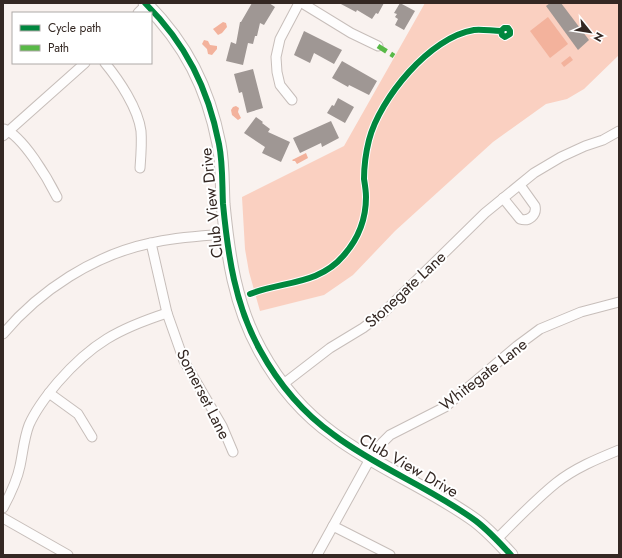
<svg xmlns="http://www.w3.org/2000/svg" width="622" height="558" viewBox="0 0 622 558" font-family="Jost,sans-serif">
<rect width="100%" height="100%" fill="#f9f2ef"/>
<path fill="#fad0c1" d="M 425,3 L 619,3 L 619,55 L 584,89 L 567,99 L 546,104 L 493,142 L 395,231 L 353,275 L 324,295 L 260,311 L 249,272 L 245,249 L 242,197 L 344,146 Z"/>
<g fill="#f3b29c">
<path d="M 548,17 L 568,44 L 550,58 L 530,31 Z"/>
<path d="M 223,22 L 226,23 L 227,27 L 222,33 L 218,35 L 213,29 Z"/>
<path d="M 204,40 L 208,41 L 210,45 L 217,46 L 217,49 L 212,55 L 208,54 L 207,49 L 202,44 Z"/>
<path d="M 570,56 L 573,60 L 564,67 L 561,63 Z"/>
<path d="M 236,106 L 239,108 L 238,112 L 241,118 L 238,120 L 232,115 L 231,110 L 233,107 Z"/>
<path d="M 306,153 L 308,158 L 297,164 L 295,161 L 293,161 L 292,160 Z"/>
</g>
<g fill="#9f9794">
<path d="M 252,3 L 269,3 L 275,7 L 264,25 L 260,23 L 257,36 L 255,36 L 253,44 L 248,43 L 243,65 L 226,61 L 231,42 L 236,44 L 240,22 L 241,22 Z"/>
<path d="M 339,3 L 384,3 L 378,14 L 376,13 L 372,19 L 357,10 L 356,12 Z"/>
<path d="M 400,3 L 415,11 L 404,30 L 395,25 L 398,19 L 395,17 L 397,14 L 394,13 Z"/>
<path d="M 550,3 L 561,3 L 589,40 L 578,50 L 546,6 Z"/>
<path d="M 304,31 L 342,50 L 334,64 L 314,53 L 310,63 L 294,55 Z"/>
<path d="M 342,61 L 377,81 L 369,95 L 349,85 L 348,87 L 332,78 Z"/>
<path d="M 253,69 L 263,108 L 247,113 L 242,92 L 239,93 L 234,74 Z"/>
<path d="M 338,98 L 354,107 L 345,123 L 327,113 L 332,105 L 334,106 Z"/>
<path d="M 256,117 L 263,122 L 262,123 L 270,129 L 268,132 L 290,142 L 281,162 L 262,153 L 265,147 L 244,133 Z"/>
<path d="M 331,121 L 339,138 L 322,147 L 321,143 L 300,153 L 293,138 Z"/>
</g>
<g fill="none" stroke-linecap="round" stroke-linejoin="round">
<defs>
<g id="street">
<path d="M 302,3 L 351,33 L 378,46"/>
<path d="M 138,13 L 148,3"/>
<path d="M 105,63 C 119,80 138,108 141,131 C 142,143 141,155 140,168"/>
<path d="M 292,100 L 280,85 L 277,72 L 276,57 L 280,39 L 299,3"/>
<path d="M 4,129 C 23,136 48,179 57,197"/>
<path d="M 3,136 L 85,63"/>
<path d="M 503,198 L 520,219 C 529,222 537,215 535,206 L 520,185"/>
<path d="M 151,243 L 167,313 L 184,361 L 222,426 L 233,452"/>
<path d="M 3,334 C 40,290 94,255 151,243 C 175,237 201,236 226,234"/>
<path d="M 282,385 L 330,348 L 363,328 L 383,313 L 485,213 L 534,173 L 561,157 L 585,146 L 603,140 L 619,131"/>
<path d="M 49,393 L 78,414 L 92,437"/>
<path d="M 3,508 C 10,495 17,481 20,466 C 23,452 24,438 29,425 C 36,409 47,395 58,382 C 92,343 118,329 167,313"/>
<path d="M 3,518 L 68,555"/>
<path d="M 333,526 L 390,555"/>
<path d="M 497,539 C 516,520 535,500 556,483 C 575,468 597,459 619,450"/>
<path d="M 317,555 L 370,459 L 381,444 L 390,435 L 445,407 L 517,346 L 540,329 L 581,312 L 619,302"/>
</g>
<path id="secondary" d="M 145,3 C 186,44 208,88 219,144 C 223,164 222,184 223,204 C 228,256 235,305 260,350 C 278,383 303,413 334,435 C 378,468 431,488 476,521 C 489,531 500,543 511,555"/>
</defs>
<use href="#street" stroke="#c7beba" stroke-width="11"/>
<use href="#secondary" stroke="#c7beba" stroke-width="15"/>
<use href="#street" stroke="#fefdfd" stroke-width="9"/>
<use href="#secondary" stroke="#fefdfd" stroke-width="13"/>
<path stroke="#58b947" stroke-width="5" stroke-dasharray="10 5" stroke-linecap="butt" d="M 378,46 L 394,56"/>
<defs>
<g id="cycleway">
<path d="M 145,3 C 186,44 208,88 219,144 C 223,164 222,184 223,204 C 228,256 235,305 260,350 C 278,383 303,413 334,435 C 378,468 431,488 476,521 C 489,531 500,543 511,555"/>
<path d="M 250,294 C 283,281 319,285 344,255 C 358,239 366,219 366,197 C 366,191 365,185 364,179 C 364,167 366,152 369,140 C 380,98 430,37 474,30 C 482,29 492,31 501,31 L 502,35 L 505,37 L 510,34 L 510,31 L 508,28 L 504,28 L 501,31"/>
</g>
</defs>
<use href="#cycleway" stroke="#fff" stroke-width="8"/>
<use href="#cycleway" stroke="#00873e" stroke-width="6"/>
</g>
<g text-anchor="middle" stroke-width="4" stroke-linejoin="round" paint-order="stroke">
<g font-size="16" fill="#342823" stroke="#fff">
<text transform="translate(211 203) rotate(-96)" y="6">Club View Drive</text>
<text transform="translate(405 289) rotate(-43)" y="6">Stonegate Lane</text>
<text transform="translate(483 374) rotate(-38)" y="6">Whitegate Lane</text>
<text transform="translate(204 394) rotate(63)" y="6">Somerset Lane</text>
<text transform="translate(409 465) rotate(30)" y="6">Club View Drive</text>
</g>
</g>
<rect width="622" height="558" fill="none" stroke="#342823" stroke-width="8"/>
<rect x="12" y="12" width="140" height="52" fill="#ffffff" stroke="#aea9a7"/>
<rect x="20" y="25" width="20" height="6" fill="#00873e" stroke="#aea9a7"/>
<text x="48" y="32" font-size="12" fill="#342823">Cycle path</text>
<rect x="20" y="45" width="20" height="6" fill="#58b947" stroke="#aea9a7"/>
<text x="48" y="52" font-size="12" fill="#342823">Path</text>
<g transform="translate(590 32) rotate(120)" stroke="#ffffff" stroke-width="3" paint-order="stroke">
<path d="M0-3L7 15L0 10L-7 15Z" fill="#342823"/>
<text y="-6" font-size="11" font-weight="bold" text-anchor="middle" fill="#342823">N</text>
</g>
</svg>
